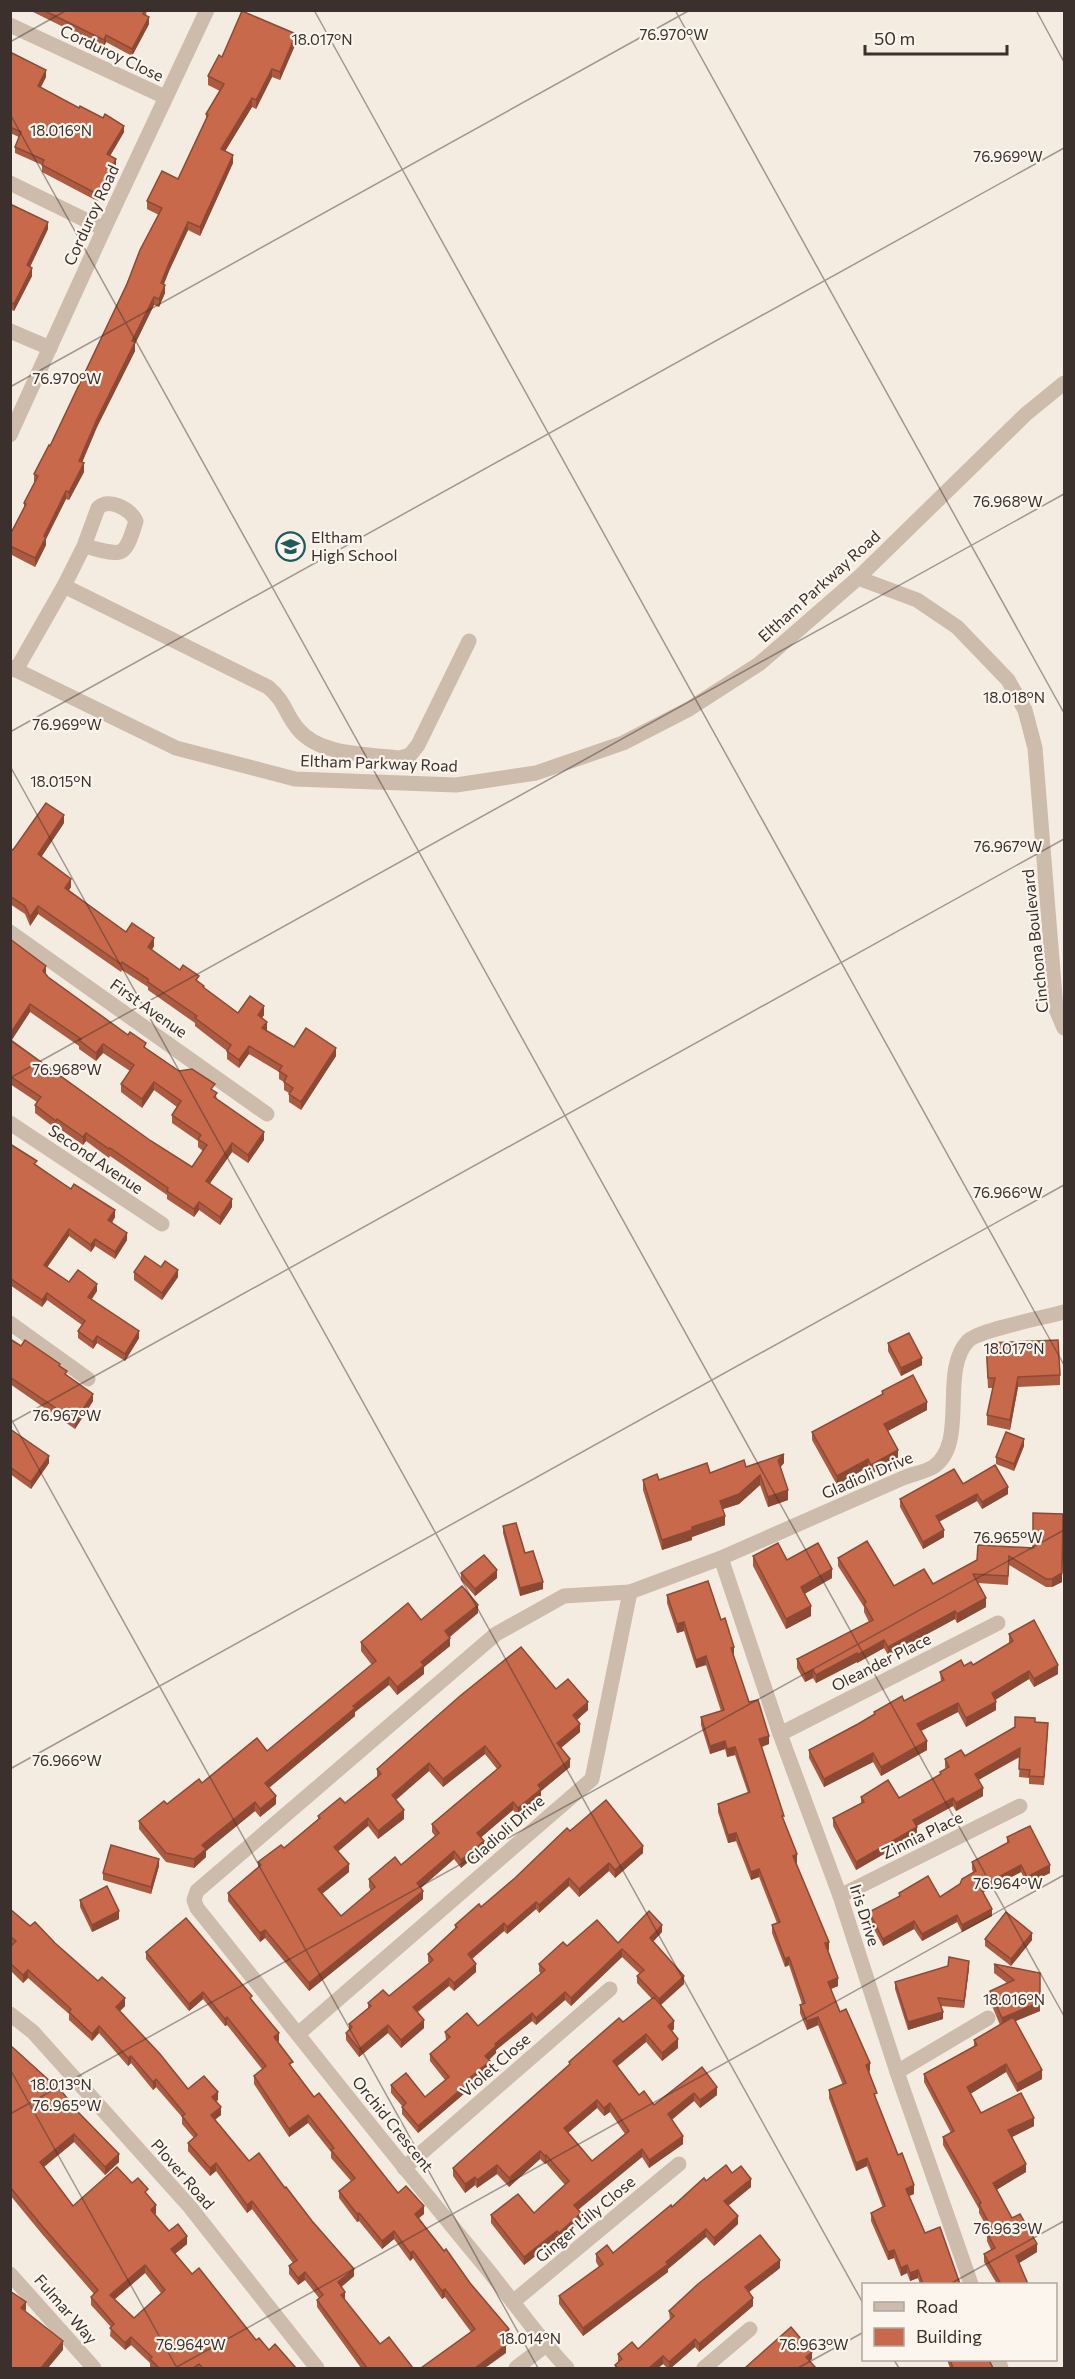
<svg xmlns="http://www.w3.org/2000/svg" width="1075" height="2379" viewBox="0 0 1075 2379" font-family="Commissioner,sans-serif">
<rect width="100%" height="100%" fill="#f4ebe1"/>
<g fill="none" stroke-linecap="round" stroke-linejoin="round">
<g stroke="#cdbbac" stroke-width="15">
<path d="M 10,25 L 165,97"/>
<path d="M 10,183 L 104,229"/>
<path d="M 10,331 L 50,348"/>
<path d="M 10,435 L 104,229 L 207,10"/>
<path d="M 858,578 L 917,600 L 957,627 L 1008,680 L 1025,710 L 1035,748 L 1056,1009 L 1064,1028"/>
<path d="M 64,586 L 84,546 L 98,508 C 109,497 130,509 136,521 C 124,561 122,555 84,546"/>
<path d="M 10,667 L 176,748 L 295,779 L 456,785 L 536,773 L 623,743 L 689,709 L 759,664 L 858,578 L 1026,414 L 1064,383"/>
<path d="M 16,670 L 64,586 L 268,687 C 286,702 285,714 298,729 C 320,756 368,754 400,758 L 410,755 L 418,745 L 469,641"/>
<path d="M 10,932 L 267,1114"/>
<path d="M 10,1123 L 162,1224"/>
<path d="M 10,1323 L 88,1379"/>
<path d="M 721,1558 L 780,1734 L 840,1896 L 897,2072 L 971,2284"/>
<path d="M 780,1734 L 998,1623"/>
<path d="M 840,1896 L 1020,1806"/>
<path d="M 10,2014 L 33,2032 L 190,2207 L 317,2368"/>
<path d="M 298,2034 L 592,1779 L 630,1592"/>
<path d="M 897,2072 L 988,2018"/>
<path d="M 404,2168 L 610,1989"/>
<path d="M 10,2274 L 94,2368"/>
<path d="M 514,2301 L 679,2164"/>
<path d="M 998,2360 L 1001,2368"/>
<path d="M 516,2368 L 546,2345"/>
<path d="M 567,2368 C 535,2334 509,2295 479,2259 C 383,2143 291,2025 197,1908 L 194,1900 L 197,1891 L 496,1634 L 564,1596 L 630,1592 L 721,1558 L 903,1478 C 912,1474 925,1472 933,1467 C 969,1444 939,1371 968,1341 C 978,1330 1047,1317 1064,1312"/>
<path d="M 704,2368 L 750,2329"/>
</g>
</g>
<g fill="#ac5a40" fill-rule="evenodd">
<path d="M 29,10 L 147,10 L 146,15 L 149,24 L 132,56 L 106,42 L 104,47 Z"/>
<path d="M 296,43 L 280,80 L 272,77 L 256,109 L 252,107 L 225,151 L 233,163 L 200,236 L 188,230 L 169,271 L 164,284 L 165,293 L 159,307 L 154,305 L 135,344 L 135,351 L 97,427 L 82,463 L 84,472 L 69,500 L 66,499 L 46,539 L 46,545 L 35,567 L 10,554 L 10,535 L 24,509 L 24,503 L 34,483 L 34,474 L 50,446 L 159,215 L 147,209 L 147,201 L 178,179 L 206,119 L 206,114 L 220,91 L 208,85 L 208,76 L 222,57 Z"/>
<path d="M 10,52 L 46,77 L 40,88 L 124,132 L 110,156 L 116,165 L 97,201 L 42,172 L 42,165 L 15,153 L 15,147 L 19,137 L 10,133 Z"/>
<path d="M 10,201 L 11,204 L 48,229 L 30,267 L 32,276 L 14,311 L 10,309 Z"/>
<path d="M 64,823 L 41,857 L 71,887 L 69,890 L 126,932 L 154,946 L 152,950 L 180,970 L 199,982 L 204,988 L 238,1013 L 264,1015 L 262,1018 L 267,1030 L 266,1031 L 294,1047 L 336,1056 L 301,1110 L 289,1102 L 289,1093 L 284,1090 L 284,1082 L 279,1079 L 279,1072 L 249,1054 L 239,1068 L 227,1059 L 227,1051 L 195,1026 L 195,1023 L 148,990 L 148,987 L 122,970 L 121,972 L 38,914 L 30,926 L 25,914 L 10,904 L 10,848 L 13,850 Z"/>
<path d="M 10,939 L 48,977 L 146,1048 L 179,1071 L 215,1092 L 217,1099 L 264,1140 L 248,1163 L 232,1152 L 210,1183 L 232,1207 L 220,1225 L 199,1210 L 194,1217 L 167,1199 L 167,1195 L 110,1156 L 109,1158 L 86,1141 L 83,1145 L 57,1127 L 56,1129 L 35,1113 L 35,1105 L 37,1102 L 10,1084 ZM 30,1012 L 79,1046 L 79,1049 L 96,1061 L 103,1053 L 130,1071 L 121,1084 L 121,1092 L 142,1108 L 154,1090 L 177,1107 L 172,1115 L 172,1123 L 198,1141 L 198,1147 L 203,1151 L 192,1167 L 151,1141 L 12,1040 Z"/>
<path d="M 10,1144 L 37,1165 L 71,1189 L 115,1217 L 112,1223 L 127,1240 L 115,1259 L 95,1246 L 91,1252 L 69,1236 L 47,1267 L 69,1282 L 97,1291 L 92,1299 L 139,1338 L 125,1361 L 97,1343 L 93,1349 L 78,1338 L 78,1331 L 82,1325 L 47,1300 L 42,1307 L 10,1285 Z"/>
<path d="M 161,1267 L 178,1277 L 162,1300 L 134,1280 L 134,1272 Z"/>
<path d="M 10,1339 L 21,1346 L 60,1367 L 67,1375 L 93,1401 L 75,1429 L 10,1384 Z"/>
<path d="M 888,1343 L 922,1365 L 901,1376 L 888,1351 Z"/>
<path d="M 986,1343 L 1060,1375 L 1060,1385 L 1018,1387 L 1010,1430 L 987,1425 L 987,1415 L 993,1388 L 988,1388 Z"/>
<path d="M 882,1391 L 927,1410 L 888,1431 L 898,1459 L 871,1474 L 868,1467 L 837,1485 L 812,1440 L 812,1432 L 882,1395 Z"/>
<path d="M 10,1429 L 49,1463 L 31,1489 L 10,1474 Z"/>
<path d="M 1024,1446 L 1014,1471 L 996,1464 L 996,1457 Z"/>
<path d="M 784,1463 L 780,1467 L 788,1500 L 768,1507 L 760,1485 L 739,1504 L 723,1509 L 725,1525 L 692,1537 L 692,1540 L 662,1550 L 643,1490 L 643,1480 L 659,1480 L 746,1467 Z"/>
<path d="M 963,1484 L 1008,1494 L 982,1509 L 977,1501 L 939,1522 L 944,1537 L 923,1549 L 900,1507 L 900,1499 Z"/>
<path d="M 503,1526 L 525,1553 L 543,1589 L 520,1596 L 503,1533 Z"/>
<path d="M 1033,1548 L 1062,1582 L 1052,1587 L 1046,1587 L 1009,1565 L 1008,1585 L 978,1583 L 986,1607 L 957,1623 L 955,1619 L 888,1655 L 884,1648 L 857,1663 L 857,1662 L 816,1683 L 813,1678 L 805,1682 L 797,1668 L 797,1659 L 869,1622 L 864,1612 L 864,1607 L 838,1566 L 838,1558 L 894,1586 L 933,1584 Z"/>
<path d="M 753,1556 L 832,1578 L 804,1594 L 811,1616 L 786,1629 L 753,1566 Z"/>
<path d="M 461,1573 L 497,1578 L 475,1596 L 461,1580 Z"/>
<path d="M 667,1595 L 721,1620 L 734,1655 L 733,1656 L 749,1702 L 769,1744 L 762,1747 L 796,1863 L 829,1950 L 828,1950 L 838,1986 L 831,1989 L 840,2012 L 870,2071 L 868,2072 L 877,2101 L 914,2194 L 909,2196 L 925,2233 L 960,2284 L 920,2284 L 918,2278 L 910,2281 L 907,2273 L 901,2276 L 894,2258 L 888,2260 L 871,2221 L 871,2213 L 883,2208 L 867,2166 L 856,2171 L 829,2098 L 829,2090 L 843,2085 L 818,2025 L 807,2030 L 800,2013 L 800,2005 L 802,2004 L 789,1965 L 785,1967 L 772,1933 L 772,1925 L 777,1923 L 759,1877 L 751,1880 L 736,1841 L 728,1843 L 718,1812 L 718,1804 L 748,1793 L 735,1755 L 727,1757 L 725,1749 L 710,1754 L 701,1725 L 701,1717 L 721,1711 L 706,1665 L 696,1668 L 684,1631 L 677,1633 L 667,1603 Z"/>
<path d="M 478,1613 L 450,1637 L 450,1646 L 424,1667 L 424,1674 L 397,1695 L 389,1685 L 355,1712 L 355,1716 L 269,1788 L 276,1804 L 260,1817 L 255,1811 L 206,1851 L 206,1857 L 194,1868 L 166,1862 L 139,1829 L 139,1821 L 202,1783 L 267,1751 L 372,1665 L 361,1651 L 361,1642 L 421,1620 Z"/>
<path d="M 1009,1634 L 1058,1674 L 1034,1687 L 1029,1679 L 995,1700 L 996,1710 L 966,1727 L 958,1712 L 921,1731 L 927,1750 L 881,1776 L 873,1762 L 824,1787 L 809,1758 L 809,1750 L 858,1724 L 874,1714 L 874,1712 L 904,1701 L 941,1682 L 940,1672 L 973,1665 L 1009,1643 Z"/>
<path d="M 556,1689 L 588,1710 L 577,1720 L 580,1732 L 561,1748 L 570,1767 L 541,1791 L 541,1797 L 518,1816 L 513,1810 L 481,1837 L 484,1849 L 461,1868 L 454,1859 L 421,1888 L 423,1899 L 309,1991 L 265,1938 L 260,1942 L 228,1901 L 228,1893 L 258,1868 L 258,1862 L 284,1848 L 318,1819 L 318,1816 L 345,1803 L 377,1777 L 377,1769 ZM 485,1754 L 497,1769 L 432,1824 L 432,1832 L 435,1836 L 401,1865 L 369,1879 L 369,1887 L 371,1891 L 341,1916 L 322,1894 L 349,1872 L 338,1851 L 368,1826 L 378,1839 L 404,1819 L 396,1800 L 429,1771 L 443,1787 Z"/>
<path d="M 1035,1722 L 1048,1731 L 1044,1785 L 1029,1784 L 1029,1778 L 1019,1777 L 1020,1757 L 978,1780 L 983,1796 L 956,1811 L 953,1806 L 916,1826 L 917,1835 L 856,1870 L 833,1826 L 833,1818 L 861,1803 L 861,1797 L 899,1798 L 940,1775 L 940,1772 L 946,1769 L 945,1767 L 945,1759 L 965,1756 Z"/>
<path d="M 570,1831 L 643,1853 L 615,1878 L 609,1871 L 579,1897 L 569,1886 L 539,1913 L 536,1909 L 507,1934 L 504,1931 L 472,1959 L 476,1972 L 454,1991 L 449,1986 L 418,2012 L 424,2028 L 401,2048 L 388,2033 L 359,2057 L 346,2040 L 346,2033 L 349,2030 L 349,2024 L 368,2008 L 368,2003 L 389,1996 L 429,1963 L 428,1961 L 428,1954 L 455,1929 L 455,1925 L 481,1907 Z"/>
<path d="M 1007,1837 L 1050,1873 L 1027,1884 L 1021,1872 L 983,1892 L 992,1916 L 962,1932 L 957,1922 L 922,1941 L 914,1929 L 883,1946 L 869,1920 L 869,1912 L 899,1897 L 899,1893 L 940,1897 L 960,1884 L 973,1872 L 972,1869 L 972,1862 L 1007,1844 Z"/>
<path d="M 159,1866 L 151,1894 L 103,1880 L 103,1873 Z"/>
<path d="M 80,1900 L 119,1919 L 92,1932 L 80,1907 Z"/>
<path d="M 10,1909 L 30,1926 L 55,1943 L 125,2006 L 120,2011 L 188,2089 L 218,2100 L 216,2101 L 221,2115 L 214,2120 L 249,2161 L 285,2188 L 354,2276 L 341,2287 L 345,2300 L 380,2344 L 413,2368 L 361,2368 L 317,2307 L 317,2300 L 319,2298 L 305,2280 L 298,2285 L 289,2274 L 289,2266 L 293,2263 L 252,2209 L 247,2213 L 216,2171 L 210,2176 L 188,2151 L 188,2143 L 194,2138 L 182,2124 L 182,2117 L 156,2087 L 153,2090 L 131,2063 L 128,2066 L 99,2033 L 92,2041 L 69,2020 L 69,2014 L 28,1978 L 23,1983 L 10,1970 L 10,1947 L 12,1945 L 10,1944 Z"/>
<path d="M 662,1932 L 653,1941 L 684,1984 L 661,2005 L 674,2029 L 672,2031 L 678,2048 L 662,2061 L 646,2042 L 617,2066 L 639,2095 L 654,2105 L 702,2067 L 717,2095 L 700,2108 L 694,2101 L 672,2120 L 683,2144 L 649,2168 L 642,2157 L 578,2210 L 581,2221 L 559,2241 L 557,2239 L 524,2265 L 491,2223 L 491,2215 L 534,2213 L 565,2185 L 546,2163 L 545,2164 L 540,2159 L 509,2187 L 497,2174 L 477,2188 L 475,2185 L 465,2193 L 453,2176 L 453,2168 L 569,2065 L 569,2062 L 623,2022 L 652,1999 L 637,1983 L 637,1976 L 640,1974 L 622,1957 L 571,2006 L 565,2000 L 536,2025 L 532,2021 L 496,2050 L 496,2053 L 489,2060 L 490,2068 L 472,2083 L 472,2087 L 418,2133 L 402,2114 L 402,2106 L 391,2093 L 391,2085 L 425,2097 L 445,2080 L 430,2061 L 430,2054 L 446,2040 L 445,2032 L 478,2026 L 541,1974 L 539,1971 L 539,1964 L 567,1946 L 618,1943 ZM 597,2108 L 604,2116 L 610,2112 L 625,2134 L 592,2161 L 568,2133 Z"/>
<path d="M 985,1939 L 1032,1940 L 1011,1966 L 985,1946 Z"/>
<path d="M 146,1952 L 252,2001 L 279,2041 L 278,2042 L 293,2069 L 314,2097 L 398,2193 L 424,2214 L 419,2218 L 444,2251 L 470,2283 L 509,2337 L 503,2341 L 506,2353 L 471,2332 L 445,2297 L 442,2299 L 413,2258 L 410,2261 L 394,2239 L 382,2249 L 359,2221 L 357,2222 L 339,2198 L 339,2191 L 351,2181 L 331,2158 L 331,2152 L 308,2123 L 289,2137 L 254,2084 L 254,2076 L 262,2069 L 227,2025 L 225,2026 L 203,1999 L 189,2011 L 146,1959 Z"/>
<path d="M 994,1964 L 1040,1973 L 1040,2011 L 1015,2021 L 1042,2079 L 1017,2092 L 1006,2072 L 970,2094 L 981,2113 L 1034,2126 L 1012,2137 L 1026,2172 L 996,2190 L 1012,2218 L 1037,2252 L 1019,2263 L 1028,2284 L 997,2284 L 984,2262 L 984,2254 L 991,2250 L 987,2241 L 987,2233 L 989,2231 L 979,2213 L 979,2209 L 943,2145 L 943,2137 L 951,2133 L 924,2082 L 924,2074 L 974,2046 L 974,2040 L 1000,2025 L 990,2001 L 990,1991 L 1007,1983 L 994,1973 Z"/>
<path d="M 969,1968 L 964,2008 L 941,2006 L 943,2019 L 908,2030 L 895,1989 L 895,1982 Z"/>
<path d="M 10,2045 L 119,2162 L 105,2175 L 74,2142 L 44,2167 L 73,2206 L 132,2183 L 148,2196 L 156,2213 L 155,2215 L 169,2231 L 187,2244 L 175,2254 L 192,2274 L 256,2340 L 269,2350 L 296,2368 L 151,2368 L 150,2367 L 150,2363 L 131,2345 L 125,2350 L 110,2336 L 111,2327 L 91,2305 L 91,2297 L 94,2294 L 42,2234 L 10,2195 ZM 145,2273 L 161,2293 L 134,2318 L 114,2300 Z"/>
<path d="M 732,2173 L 751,2187 L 728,2206 L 738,2224 L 714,2246 L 706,2237 L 668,2269 L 668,2272 L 583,2336 L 559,2304 L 559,2296 L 599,2267 L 596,2262 L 596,2254 L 613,2253 L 706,2181 Z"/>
<path d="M 780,2268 L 749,2292 L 753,2306 L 699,2352 L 695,2347 L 671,2368 L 667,2368 L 663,2364 L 658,2368 L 615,2368 L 615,2365 L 618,2362 L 618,2354 L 638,2349 L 670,2320 L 669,2311 Z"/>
<path d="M 947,2360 L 989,2360 L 993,2368 L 950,2368 Z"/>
</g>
<g fill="#8c4a34">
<path d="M 149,17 L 149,24 L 132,56 L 132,49 Z"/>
<path d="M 296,34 L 296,43 L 280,80 L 280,72 Z"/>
<path d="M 106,35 L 106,42 L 104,47 L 104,40 Z"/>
<path d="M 272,69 L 272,77 L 256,109 L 256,100 Z"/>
<path d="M 46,70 L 46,77 L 38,93 L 38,86 Z"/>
<path d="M 252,98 L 252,107 L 221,158 L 221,149 Z"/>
<path d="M 124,126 L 124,132 L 107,161 L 107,154 Z"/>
<path d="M 233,155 L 233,163 L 200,236 L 200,227 Z"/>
<path d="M 116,159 L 116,165 L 97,201 L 97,194 Z"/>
<path d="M 48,222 L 48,229 L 27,273 L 27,265 Z"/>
<path d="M 188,222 L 188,230 L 169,271 L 161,291 L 161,283 L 169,263 Z"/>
<path d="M 32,268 L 32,276 L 14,311 L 14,304 Z"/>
<path d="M 165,285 L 165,293 L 159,307 L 159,299 Z"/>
<path d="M 154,297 L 154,305 L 135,344 L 135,351 L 97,427 L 79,469 L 79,461 L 132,341 Z"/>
<path d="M 84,463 L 84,472 L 69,500 L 69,492 Z"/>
<path d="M 66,491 L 66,499 L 46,539 L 46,545 L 35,567 L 35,558 L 44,536 Z"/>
<path d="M 64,815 L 64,823 L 38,862 L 38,854 Z"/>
<path d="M 71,879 L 71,887 L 65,896 L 65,888 Z"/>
<path d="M 38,906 L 38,914 L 30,926 L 30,917 Z"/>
<path d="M 154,938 L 154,946 L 148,955 L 148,947 Z"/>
<path d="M 46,966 L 46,974 L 43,979 L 43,971 Z"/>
<path d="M 30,1004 L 30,1012 L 10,1042 L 10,1034 Z"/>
<path d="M 264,1006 L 264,1015 L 258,1023 L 258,1015 Z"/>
<path d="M 267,1022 L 267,1030 L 262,1036 L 262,1028 Z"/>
<path d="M 103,1044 L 103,1053 L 96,1061 L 96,1053 Z"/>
<path d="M 249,1046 L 249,1054 L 239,1068 L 239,1060 Z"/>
<path d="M 336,1048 L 336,1056 L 301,1110 L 301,1102 Z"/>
<path d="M 154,1082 L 154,1090 L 142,1108 L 142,1099 Z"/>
<path d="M 264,1132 L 264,1140 L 248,1163 L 248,1155 Z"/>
<path d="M 86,1133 L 86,1141 L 83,1145 L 83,1137 Z"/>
<path d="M 232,1143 L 232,1152 L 206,1189 L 206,1181 Z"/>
<path d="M 232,1199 L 232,1207 L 220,1225 L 220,1217 Z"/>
<path d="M 199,1202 L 199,1210 L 194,1217 L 194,1209 Z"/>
<path d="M 115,1210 L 115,1217 L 108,1227 L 108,1220 Z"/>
<path d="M 69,1229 L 69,1236 L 44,1272 L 44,1265 Z"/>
<path d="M 127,1233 L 127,1240 L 115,1259 L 115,1252 Z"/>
<path d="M 95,1239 L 95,1246 L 91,1252 L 91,1245 Z"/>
<path d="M 178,1270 L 178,1277 L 162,1300 L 162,1293 Z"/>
<path d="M 97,1284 L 97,1291 L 88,1304 L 88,1297 Z"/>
<path d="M 47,1293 L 47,1300 L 42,1307 L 42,1300 Z"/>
<path d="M 139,1331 L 139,1338 L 125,1361 L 125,1354 Z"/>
<path d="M 97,1336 L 97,1343 L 93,1349 L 93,1342 Z"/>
<path d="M 922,1358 L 922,1365 L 901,1376 L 901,1368 Z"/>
<path d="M 1018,1377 L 1018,1387 L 1010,1430 L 1010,1420 Z"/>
<path d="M 93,1394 L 93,1401 L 75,1429 L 75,1421 Z"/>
<path d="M 927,1402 L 927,1410 L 884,1433 L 884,1424 Z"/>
<path d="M 1024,1439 L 1024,1446 L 1014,1471 L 1014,1464 Z"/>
<path d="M 898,1450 L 898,1459 L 871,1474 L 871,1465 Z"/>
<path d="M 784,1454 L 784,1463 L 778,1470 L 778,1460 Z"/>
<path d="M 49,1456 L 49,1463 L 31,1489 L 31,1482 Z"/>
<path d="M 868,1459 L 868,1467 L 837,1485 L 837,1476 Z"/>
<path d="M 760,1475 L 760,1485 L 739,1504 L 720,1510 L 720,1501 Z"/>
<path d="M 1008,1487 L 1008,1494 L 982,1509 L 982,1502 Z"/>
<path d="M 788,1490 L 788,1500 L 768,1507 L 768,1497 Z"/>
<path d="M 977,1494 L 977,1501 L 936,1523 L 936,1516 Z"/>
<path d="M 1063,1514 L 1062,1582 L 1052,1587 L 1052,1579 Z"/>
<path d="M 725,1516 L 725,1525 L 692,1537 L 692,1540 L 662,1550 L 662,1540 L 692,1527 Z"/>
<path d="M 944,1530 L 944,1537 L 923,1549 L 923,1542 Z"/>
<path d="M 832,1569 L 832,1578 L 801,1596 L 801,1587 Z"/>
<path d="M 497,1570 L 497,1578 L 475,1596 L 475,1589 Z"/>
<path d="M 543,1582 L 543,1589 L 520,1596 L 520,1588 Z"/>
<path d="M 986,1598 L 986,1607 L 957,1623 L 957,1614 Z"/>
<path d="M 478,1605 L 478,1613 L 445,1640 L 445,1631 Z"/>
<path d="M 811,1606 L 811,1616 L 786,1629 L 786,1619 Z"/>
<path d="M 955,1611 L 955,1619 L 888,1655 L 888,1647 Z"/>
<path d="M 684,1622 L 684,1631 L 677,1633 L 677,1624 Z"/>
<path d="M 450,1638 L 450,1646 L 424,1667 L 424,1674 L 397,1695 L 397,1687 L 421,1662 Z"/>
<path d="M 884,1640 L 884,1648 L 857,1663 L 857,1655 Z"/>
<path d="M 734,1647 L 734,1655 L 731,1657 L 731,1648 Z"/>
<path d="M 857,1653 L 857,1662 L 816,1683 L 816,1675 Z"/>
<path d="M 706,1656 L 706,1665 L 696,1668 L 696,1660 Z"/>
<path d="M 1058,1665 L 1058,1674 L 1034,1687 L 1034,1679 Z"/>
<path d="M 813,1670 L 813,1678 L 805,1682 L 805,1674 Z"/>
<path d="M 1029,1671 L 1029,1679 L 992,1702 L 992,1693 Z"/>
<path d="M 389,1677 L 389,1685 L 355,1712 L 355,1716 L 265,1791 L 265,1783 L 353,1706 Z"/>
<path d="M 588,1702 L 588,1710 L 573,1723 L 573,1715 Z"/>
<path d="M 996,1702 L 996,1710 L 966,1727 L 966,1718 Z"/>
<path d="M 958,1703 L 958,1712 L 917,1733 L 917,1724 Z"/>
<path d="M 580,1724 L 580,1732 L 557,1751 L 557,1743 Z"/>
<path d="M 769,1736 L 769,1744 L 759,1747 L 759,1739 Z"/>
<path d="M 725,1741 L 725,1749 L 710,1754 L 710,1746 Z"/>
<path d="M 927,1741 L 927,1750 L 881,1776 L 881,1767 Z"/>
<path d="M 485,1746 L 485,1754 L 443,1787 L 443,1779 Z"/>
<path d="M 735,1747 L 735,1755 L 727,1757 L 727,1749 Z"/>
<path d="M 1020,1748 L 1020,1756 L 975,1782 L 975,1774 Z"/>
<path d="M 873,1753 L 873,1762 L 824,1787 L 824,1779 Z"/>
<path d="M 570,1759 L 570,1767 L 541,1791 L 541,1797 L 518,1816 L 518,1808 L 538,1785 Z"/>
<path d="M 429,1763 L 429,1771 L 392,1803 L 392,1795 Z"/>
<path d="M 983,1788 L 983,1796 L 956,1811 L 956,1803 Z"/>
<path d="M 276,1796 L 276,1804 L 260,1817 L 260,1809 Z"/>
<path d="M 953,1798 L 953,1806 L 913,1828 L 913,1820 Z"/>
<path d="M 255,1802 L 255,1811 L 206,1851 L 206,1857 L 194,1868 L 194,1859 L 202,1845 Z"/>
<path d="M 513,1802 L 513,1810 L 477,1841 L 477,1833 Z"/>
<path d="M 404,1810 L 404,1819 L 378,1839 L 378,1831 Z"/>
<path d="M 368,1818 L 368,1826 L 334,1855 L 334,1847 Z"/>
<path d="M 917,1827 L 917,1835 L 856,1870 L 856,1862 Z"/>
<path d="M 736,1833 L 736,1841 L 728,1843 L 728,1835 Z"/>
<path d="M 484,1841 L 484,1849 L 461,1868 L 461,1860 Z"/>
<path d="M 643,1846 L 643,1853 L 615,1878 L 615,1870 Z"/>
<path d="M 454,1851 L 454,1859 L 417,1891 L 417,1883 Z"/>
<path d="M 797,1854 L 797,1863 L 793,1864 L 793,1856 Z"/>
<path d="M 159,1859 L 159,1866 L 151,1894 L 151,1887 Z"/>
<path d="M 609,1863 L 609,1871 L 579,1897 L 579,1889 Z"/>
<path d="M 349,1864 L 349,1872 L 318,1897 L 318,1889 Z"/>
<path d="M 1021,1865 L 1021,1872 L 980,1894 L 980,1887 Z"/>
<path d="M 1050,1865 L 1050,1873 L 1027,1884 L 1027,1877 Z"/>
<path d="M 759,1869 L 759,1877 L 751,1880 L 751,1872 Z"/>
<path d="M 569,1878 L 569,1886 L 539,1913 L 539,1905 Z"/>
<path d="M 423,1891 L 423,1899 L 309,1991 L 309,1983 Z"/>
<path d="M 536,1902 L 536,1909 L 507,1934 L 507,1927 Z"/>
<path d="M 992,1909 L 992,1916 L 962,1932 L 962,1925 Z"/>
<path d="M 119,1911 L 119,1919 L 92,1932 L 92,1925 Z"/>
<path d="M 957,1915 L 957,1922 L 922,1941 L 922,1934 Z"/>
<path d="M 914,1921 L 914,1929 L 883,1946 L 883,1939 Z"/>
<path d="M 504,1923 L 504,1931 L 468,1962 L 468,1954 Z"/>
<path d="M 662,1925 L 662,1932 L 650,1945 L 650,1938 Z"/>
<path d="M 265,1930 L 265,1938 L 260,1942 L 260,1933 Z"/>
<path d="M 1032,1933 L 1032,1940 L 1011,1966 L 1011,1959 Z"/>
<path d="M 829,1942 L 829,1950 L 825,1951 L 825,1943 Z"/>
<path d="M 622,1949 L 622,1957 L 571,2006 L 571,1998 Z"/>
<path d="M 789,1957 L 789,1965 L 785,1967 L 785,1959 Z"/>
<path d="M 969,1961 L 969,1968 L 964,2008 L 964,2001 Z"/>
<path d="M 476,1964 L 476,1972 L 454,1991 L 454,1983 Z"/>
<path d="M 28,1970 L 28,1978 L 23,1983 L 23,1975 Z"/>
<path d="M 1040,1973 L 1040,2011 L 1002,2027 L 1002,2018 Z"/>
<path d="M 684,1976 L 684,1984 L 659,2006 L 659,1999 Z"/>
<path d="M 449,1978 L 449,1986 L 413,2015 L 413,2007 Z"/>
<path d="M 838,1978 L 838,1986 L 828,1990 L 828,1982 Z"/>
<path d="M 203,1992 L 203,1999 L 189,2011 L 189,2004 Z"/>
<path d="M 565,1992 L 565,2000 L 536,2025 L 536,2018 Z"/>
<path d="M 125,1998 L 125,2006 L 116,2015 L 116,2007 Z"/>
<path d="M 943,2012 L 943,2019 L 908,2030 L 908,2022 Z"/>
<path d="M 532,2013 L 532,2021 L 496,2050 L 496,2053 L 485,2063 L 485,2056 L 495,2044 Z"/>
<path d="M 227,2017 L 227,2025 L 225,2026 L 225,2019 Z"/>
<path d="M 818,2017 L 818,2025 L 807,2030 L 807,2021 Z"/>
<path d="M 424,2020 L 424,2028 L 401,2048 L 401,2040 Z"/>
<path d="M 674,2021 L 674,2029 L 668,2034 L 668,2026 Z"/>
<path d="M 388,2025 L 388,2033 L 359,2057 L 359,2049 Z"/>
<path d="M 99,2026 L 99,2033 L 92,2041 L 92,2034 Z"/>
<path d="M 279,2033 L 279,2041 L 274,2045 L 274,2037 Z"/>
<path d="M 646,2034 L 646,2042 L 613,2070 L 613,2061 Z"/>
<path d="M 678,2039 L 678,2048 L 662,2061 L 662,2053 Z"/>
<path d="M 131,2056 L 131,2063 L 128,2066 L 128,2058 Z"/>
<path d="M 490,2061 L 490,2068 L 472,2083 L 472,2087 L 418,2133 L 418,2126 Z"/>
<path d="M 870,2063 L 870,2071 L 866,2073 L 866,2065 Z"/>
<path d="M 1006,2064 L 1006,2072 L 967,2096 L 967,2087 Z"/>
<path d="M 1042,2070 L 1042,2079 L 1017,2092 L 1017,2084 Z"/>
<path d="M 156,2079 L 156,2087 L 153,2090 L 153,2082 Z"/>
<path d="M 717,2087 L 717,2095 L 700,2108 L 700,2100 Z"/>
<path d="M 218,2092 L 218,2100 L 212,2104 L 212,2097 Z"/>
<path d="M 694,2093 L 694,2101 L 668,2122 L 668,2114 Z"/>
<path d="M 597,2100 L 597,2108 L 564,2136 L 564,2128 Z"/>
<path d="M 610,2103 L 610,2112 L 604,2116 L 604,2108 Z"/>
<path d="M 221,2107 L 221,2115 L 211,2123 L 211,2115 Z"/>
<path d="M 308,2115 L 308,2123 L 289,2137 L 289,2129 Z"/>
<path d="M 1034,2118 L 1034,2126 L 1008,2139 L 1008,2130 Z"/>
<path d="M 74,2134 L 74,2142 L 40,2170 L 40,2162 Z"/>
<path d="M 683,2136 L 683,2144 L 649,2168 L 649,2160 Z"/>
<path d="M 642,2149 L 642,2157 L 574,2213 L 574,2205 Z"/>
<path d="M 540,2151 L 540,2159 L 509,2187 L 509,2178 Z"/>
<path d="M 119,2154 L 119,2162 L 105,2175 L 105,2167 Z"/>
<path d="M 546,2155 L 546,2163 L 545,2164 L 545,2156 Z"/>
<path d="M 867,2158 L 867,2166 L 856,2171 L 856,2163 Z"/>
<path d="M 216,2163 L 216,2171 L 210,2176 L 210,2168 Z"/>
<path d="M 1026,2164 L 1026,2172 L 993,2192 L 993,2183 Z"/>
<path d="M 497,2165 L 497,2174 L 477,2188 L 477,2180 Z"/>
<path d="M 475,2177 L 475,2185 L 465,2193 L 465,2184 Z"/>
<path d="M 751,2179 L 751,2187 L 724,2209 L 724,2201 Z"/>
<path d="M 914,2185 L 914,2194 L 906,2197 L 906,2189 Z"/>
<path d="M 252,2201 L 252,2209 L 247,2213 L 247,2205 Z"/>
<path d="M 156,2205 L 156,2213 L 151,2218 L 151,2210 Z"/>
<path d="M 424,2206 L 424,2214 L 415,2221 L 415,2214 Z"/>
<path d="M 359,2213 L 359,2221 L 357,2222 L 357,2214 Z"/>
<path d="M 581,2213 L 581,2221 L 559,2241 L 559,2233 Z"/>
<path d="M 738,2216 L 738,2224 L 714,2246 L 714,2238 Z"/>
<path d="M 706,2229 L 706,2237 L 668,2269 L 668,2272 L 583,2336 L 583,2328 Z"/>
<path d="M 394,2231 L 394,2239 L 382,2249 L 382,2241 Z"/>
<path d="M 557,2231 L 557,2239 L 524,2265 L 524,2257 Z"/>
<path d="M 187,2236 L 187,2244 L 171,2257 L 171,2249 Z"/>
<path d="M 1037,2244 L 1037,2252 L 1016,2265 L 1016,2256 Z"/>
<path d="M 894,2250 L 894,2258 L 888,2260 L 888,2252 Z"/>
<path d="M 413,2251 L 413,2258 L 410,2261 L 410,2253 Z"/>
<path d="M 780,2260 L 780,2268 L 745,2295 L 745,2287 Z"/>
<path d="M 145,2265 L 145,2273 L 110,2303 L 110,2295 Z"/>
<path d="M 907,2265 L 907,2273 L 901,2276 L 901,2268 Z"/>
<path d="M 354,2269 L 354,2276 L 338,2290 L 338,2282 Z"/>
<path d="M 918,2270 L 918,2278 L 910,2281 L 910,2273 Z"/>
<path d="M 305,2272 L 305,2280 L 298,2285 L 298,2278 Z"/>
<path d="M 445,2289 L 445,2297 L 442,2299 L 442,2291 Z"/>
<path d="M 345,2292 L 345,2299 L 341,2303 L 341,2295 Z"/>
<path d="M 753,2298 L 753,2306 L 699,2352 L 699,2344 Z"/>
<path d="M 26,2302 L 26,2311 L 21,2308 Z"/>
<path d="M 509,2329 L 509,2337 L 499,2344 L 499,2336 Z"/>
<path d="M 131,2337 L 131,2345 L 125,2350 L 125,2343 Z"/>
<path d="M 695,2339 L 695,2347 L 671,2368 L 669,2368 L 669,2362 Z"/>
<path d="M 63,2341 L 63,2350 L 48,2368 L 41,2368 Z"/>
<path d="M 506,2345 L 506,2353 L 485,2368 L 475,2368 Z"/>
<path d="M 812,2352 L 812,2359 L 806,2364 L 806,2357 Z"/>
<path d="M 663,2356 L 663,2364 L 658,2368 L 649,2368 Z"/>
</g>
<g fill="#c8694b" stroke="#8c4a34" stroke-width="1.5" fill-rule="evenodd">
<path d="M 43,10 L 145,10 L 143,14 L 149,17 L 132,49 L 106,35 L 104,40 Z"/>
<path d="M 242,11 L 296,34 L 280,72 L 272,69 L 256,100 L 252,98 L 221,149 L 233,155 L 200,227 L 188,222 L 169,263 L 161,283 L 165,285 L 159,299 L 154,297 L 132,341 L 135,342 L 97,419 L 79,461 L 84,463 L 69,492 L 66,491 L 44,536 L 46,537 L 35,558 L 10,546 L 10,535 L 26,504 L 24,503 L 38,476 L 34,474 L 49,445 L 50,446 L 127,284 L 140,250 L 162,208 L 147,201 L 162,171 L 178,179 L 208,115 L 206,114 L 224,84 L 208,76 L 219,55 L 222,57 Z"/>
<path d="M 10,52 L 46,70 L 38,86 L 79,108 L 80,106 L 103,118 L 105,114 L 124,126 L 107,154 L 116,159 L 97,194 L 42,165 L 44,160 L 15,147 L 21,132 L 10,127 Z"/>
<path d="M 10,204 L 48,222 L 27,265 L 32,268 L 14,304 L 10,302 Z"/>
<path d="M 46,803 L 64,815 L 38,854 L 71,879 L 65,888 L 126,932 L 132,923 L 154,938 L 148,947 L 180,970 L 183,965 L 199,976 L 196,980 L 204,986 L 203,987 L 238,1013 L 250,996 L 264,1006 L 258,1015 L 267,1022 L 262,1028 L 294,1047 L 306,1028 L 336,1048 L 301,1102 L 289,1094 L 293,1088 L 284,1082 L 287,1076 L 279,1071 L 282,1066 L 249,1046 L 239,1060 L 227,1051 L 231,1045 L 195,1018 L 197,1016 L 148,982 L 148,979 L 122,962 L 121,964 L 38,906 L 30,917 L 25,906 L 10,896 L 10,848 L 13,850 Z"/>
<path d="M 10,939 L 46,966 L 43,971 L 48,977 L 128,1035 L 130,1032 L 146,1043 L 144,1047 L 179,1071 L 192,1069 L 215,1084 L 211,1089 L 217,1093 L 214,1097 L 264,1132 L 248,1155 L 232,1143 L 206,1181 L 232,1199 L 220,1217 L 199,1202 L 194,1209 L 167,1191 L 168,1188 L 110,1148 L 109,1149 L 86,1133 L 83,1137 L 57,1119 L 56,1121 L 35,1105 L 41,1097 L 10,1076 L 10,1040 L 151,1141 L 192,1167 L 207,1145 L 198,1139 L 201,1135 L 172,1115 L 181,1101 L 154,1082 L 142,1099 L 121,1084 L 134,1065 L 103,1044 L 96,1053 L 79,1040 L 81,1039 L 30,1004 L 10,1034 Z"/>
<path d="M 10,1144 L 37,1161 L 34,1164 L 71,1189 L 74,1184 L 115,1210 L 108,1220 L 127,1233 L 115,1252 L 95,1239 L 91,1245 L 69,1229 L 44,1265 L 69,1282 L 78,1270 L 97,1284 L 88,1297 L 139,1331 L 125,1354 L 97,1336 L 93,1342 L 78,1331 L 85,1321 L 47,1293 L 42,1300 L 10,1278 Z"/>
<path d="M 145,1256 L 161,1267 L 165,1261 L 178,1270 L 162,1293 L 134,1272 Z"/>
<path d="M 909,1333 L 922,1358 L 901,1368 L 888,1343 Z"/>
<path d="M 10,1339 L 21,1346 L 25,1340 L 60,1364 L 59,1366 L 67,1371 L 65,1374 L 93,1394 L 75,1421 L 10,1377 Z"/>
<path d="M 1058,1340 L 1060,1375 L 1018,1377 L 1010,1420 L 987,1415 L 995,1378 L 988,1378 L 986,1343 Z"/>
<path d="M 913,1375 L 927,1402 L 884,1424 L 898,1450 L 871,1465 L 868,1459 L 837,1476 L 812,1432 L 883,1394 L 882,1391 Z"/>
<path d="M 10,1429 L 49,1456 L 31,1482 L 10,1467 Z"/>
<path d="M 1006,1432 L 1024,1439 L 1014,1464 L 996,1457 Z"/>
<path d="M 784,1454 L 778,1460 L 788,1490 L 768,1497 L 760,1475 L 739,1494 L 720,1501 L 725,1516 L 692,1527 L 692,1530 L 662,1540 L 643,1480 L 657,1474 L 659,1480 L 707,1463 L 710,1473 L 744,1460 L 746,1467 Z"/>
<path d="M 995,1465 L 1008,1487 L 982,1502 L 977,1494 L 936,1516 L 944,1530 L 923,1542 L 900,1499 L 954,1469 L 963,1484 Z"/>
<path d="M 1033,1513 L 1063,1514 L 1062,1573 L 1052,1579 L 1046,1579 L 1009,1556 L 1008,1576 L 973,1574 L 986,1598 L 957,1614 L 955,1611 L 888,1647 L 884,1640 L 857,1655 L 857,1653 L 816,1675 L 813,1670 L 805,1674 L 797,1659 L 873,1620 L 864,1604 L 866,1602 L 838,1558 L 867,1541 L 894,1586 L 924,1569 L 933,1584 L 977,1560 L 978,1545 L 1033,1548 Z"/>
<path d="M 516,1523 L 525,1553 L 533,1551 L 543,1582 L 520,1588 L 503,1526 Z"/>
<path d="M 778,1543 L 787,1560 L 818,1543 L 832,1569 L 801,1587 L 811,1606 L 786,1619 L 753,1556 Z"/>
<path d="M 484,1555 L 497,1570 L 475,1589 L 461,1573 Z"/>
<path d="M 708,1581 L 721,1620 L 725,1618 L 734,1647 L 731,1648 L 749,1702 L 758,1700 L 769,1736 L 759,1739 L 784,1816 L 782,1816 L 797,1854 L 793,1856 L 829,1942 L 825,1943 L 838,1978 L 828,1982 L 840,2012 L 846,2009 L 870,2063 L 866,2065 L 877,2093 L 874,2094 L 898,2155 L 902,2153 L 914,2185 L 906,2189 L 925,2233 L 940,2227 L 960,2284 L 923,2284 L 918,2270 L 910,2273 L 907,2265 L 901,2268 L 894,2250 L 888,2252 L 871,2213 L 885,2206 L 867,2158 L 856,2163 L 829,2090 L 846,2083 L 818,2017 L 807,2021 L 800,2005 L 805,2003 L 789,1957 L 785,1959 L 772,1925 L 780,1922 L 759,1869 L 751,1872 L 736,1833 L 728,1835 L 718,1804 L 750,1792 L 735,1747 L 727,1749 L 725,1741 L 710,1746 L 701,1717 L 724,1710 L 706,1656 L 696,1660 L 684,1622 L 677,1624 L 667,1595 Z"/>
<path d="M 462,1586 L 478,1605 L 445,1631 L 450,1638 L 421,1662 L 424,1665 L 397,1687 L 389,1677 L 353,1706 L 355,1708 L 265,1783 L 276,1796 L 260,1809 L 255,1802 L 202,1845 L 206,1849 L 194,1859 L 166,1853 L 139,1821 L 164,1801 L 167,1804 L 199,1779 L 202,1783 L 257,1738 L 267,1751 L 376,1661 L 361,1642 L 408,1603 L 421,1620 Z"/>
<path d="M 1034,1620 L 1058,1665 L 1034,1679 L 1029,1671 L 992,1693 L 996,1702 L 966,1718 L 958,1703 L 917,1724 L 927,1741 L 881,1767 L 873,1753 L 824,1779 L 809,1750 L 858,1724 L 875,1714 L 874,1712 L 902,1696 L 904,1701 L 944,1680 L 940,1672 L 961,1660 L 964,1666 L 971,1662 L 973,1665 L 1013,1641 L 1009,1634 Z"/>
<path d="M 521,1647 L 556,1689 L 568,1679 L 588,1702 L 573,1715 L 580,1724 L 557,1743 L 570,1759 L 538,1785 L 541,1789 L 518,1808 L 513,1802 L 477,1833 L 484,1841 L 461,1860 L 454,1851 L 417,1883 L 423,1891 L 309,1983 L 265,1930 L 260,1933 L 228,1893 L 261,1865 L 258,1862 L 281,1845 L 284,1848 L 320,1818 L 318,1816 L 340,1798 L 345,1803 L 381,1774 L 377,1769 L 460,1696 ZM 485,1746 L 501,1766 L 432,1824 L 439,1833 L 401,1865 L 395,1857 L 369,1879 L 375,1887 L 341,1916 L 318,1889 L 349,1864 L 334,1847 L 368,1818 L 378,1831 L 404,1810 L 392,1795 L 429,1763 L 443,1779 Z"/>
<path d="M 1015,1717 L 1035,1718 L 1035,1722 L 1048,1723 L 1044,1777 L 1029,1776 L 1030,1770 L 1019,1769 L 1020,1748 L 975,1774 L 983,1788 L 956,1803 L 953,1798 L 913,1820 L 917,1827 L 856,1862 L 833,1818 L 864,1802 L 861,1797 L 888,1780 L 899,1798 L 941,1774 L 940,1772 L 949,1767 L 945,1759 L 961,1750 L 965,1756 L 1015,1727 Z"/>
<path d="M 606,1800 L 643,1846 L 615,1870 L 609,1863 L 579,1889 L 569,1878 L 539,1905 L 536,1902 L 507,1927 L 504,1923 L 468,1954 L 476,1964 L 454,1983 L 449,1978 L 413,2007 L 424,2020 L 401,2040 L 388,2025 L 359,2049 L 346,2033 L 352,2027 L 349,2024 L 371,2006 L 368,2003 L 383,1990 L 389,1996 L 433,1960 L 428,1954 L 457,1927 L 455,1925 L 479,1904 L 481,1907 L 515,1878 L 567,1828 L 570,1831 Z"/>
<path d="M 1030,1826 L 1050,1865 L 1027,1877 L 1021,1865 L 980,1887 L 992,1909 L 962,1925 L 957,1915 L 922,1934 L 914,1921 L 883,1939 L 869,1912 L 900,1896 L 899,1893 L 928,1876 L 940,1897 L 960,1884 L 962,1879 L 976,1871 L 972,1862 L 1009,1842 L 1007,1837 Z"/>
<path d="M 111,1845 L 159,1859 L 151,1887 L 103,1873 Z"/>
<path d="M 107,1886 L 119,1911 L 92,1925 L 80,1900 Z"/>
<path d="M 10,1909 L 30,1926 L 35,1922 L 55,1943 L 98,1981 L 102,1977 L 125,1998 L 116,2007 L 160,2054 L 188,2089 L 204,2076 L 218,2092 L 212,2097 L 221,2107 L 211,2115 L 249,2161 L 259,2153 L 285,2188 L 286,2187 L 312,2221 L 354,2269 L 338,2282 L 345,2292 L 341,2295 L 380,2344 L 389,2337 L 413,2368 L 367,2368 L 317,2300 L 323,2295 L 305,2272 L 298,2278 L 289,2266 L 297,2260 L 252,2201 L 247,2205 L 216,2163 L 210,2168 L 188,2143 L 197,2135 L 182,2116 L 185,2114 L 156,2079 L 153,2082 L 131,2056 L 128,2058 L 99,2026 L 92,2034 L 69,2012 L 71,2009 L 28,1970 L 23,1975 L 10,1963 L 10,1947 L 16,1941 L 10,1936 Z"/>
<path d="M 649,1911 L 662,1925 L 650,1938 L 684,1976 L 659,1999 L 637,1976 L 644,1970 L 622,1949 L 571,1998 L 565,1992 L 536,2018 L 532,2013 L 495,2044 L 496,2046 L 485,2056 L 490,2061 L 471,2077 L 472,2080 L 418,2126 L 402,2107 L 406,2103 L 391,2085 L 406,2073 L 425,2097 L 449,2077 L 430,2054 L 450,2037 L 445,2032 L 467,2013 L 478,2026 L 545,1970 L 539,1964 L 563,1942 L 567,1946 L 597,1920 L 618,1943 Z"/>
<path d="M 1006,1912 L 1032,1933 L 1011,1959 L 985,1939 Z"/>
<path d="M 186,1918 L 252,1996 L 250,1998 L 279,2033 L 274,2037 L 293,2062 L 289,2064 L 314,2097 L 319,2093 L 398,2193 L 406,2186 L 424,2206 L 415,2214 L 444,2251 L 446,2249 L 470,2283 L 509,2329 L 499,2336 L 506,2345 L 475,2368 L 421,2368 L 475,2329 L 445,2289 L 442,2291 L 413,2251 L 410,2253 L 394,2231 L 382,2241 L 359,2213 L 357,2214 L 339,2191 L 355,2178 L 331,2150 L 334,2148 L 308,2115 L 289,2129 L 254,2076 L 266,2066 L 227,2017 L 225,2019 L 203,1992 L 189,2004 L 146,1952 Z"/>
<path d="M 949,1957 L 969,1961 L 964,2001 L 938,1998 L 943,2012 L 908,2022 L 895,1982 L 948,1966 Z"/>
<path d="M 994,1964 L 1040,1973 L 1040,2002 L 1002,2018 L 990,1991 L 1014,1980 Z"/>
<path d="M 654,1997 L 674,2021 L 668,2026 L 678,2039 L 662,2053 L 646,2034 L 613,2061 L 639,2095 L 644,2091 L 654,2105 L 702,2067 L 717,2087 L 700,2100 L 694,2093 L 668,2114 L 683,2136 L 649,2160 L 642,2149 L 574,2205 L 581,2213 L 559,2233 L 557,2231 L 524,2257 L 491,2215 L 518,2194 L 534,2213 L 569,2181 L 546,2155 L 545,2156 L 540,2151 L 509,2178 L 497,2165 L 477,2180 L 475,2177 L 465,2184 L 453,2168 L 570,2064 L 569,2062 L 596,2038 L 619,2018 L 623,2022 ZM 597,2100 L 604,2108 L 610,2103 L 629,2131 L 592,2161 L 564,2128 Z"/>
<path d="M 1013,2017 L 1042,2070 L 1017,2084 L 1006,2064 L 967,2087 L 981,2113 L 1021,2093 L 1034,2118 L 1008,2130 L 1026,2164 L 993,2183 L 1012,2218 L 1020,2214 L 1037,2244 L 1016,2256 L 1028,2284 L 1001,2284 L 984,2254 L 995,2248 L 987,2233 L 992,2229 L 979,2204 L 981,2203 L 943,2137 L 954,2131 L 924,2074 L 977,2045 L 974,2040 Z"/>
<path d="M 10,2045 L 63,2093 L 79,2113 L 119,2154 L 105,2167 L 74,2134 L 40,2162 L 73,2206 L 117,2167 L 132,2183 L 138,2178 L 148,2189 L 145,2192 L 156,2205 L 151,2210 L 169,2231 L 178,2224 L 187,2236 L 171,2249 L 192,2274 L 199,2268 L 256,2340 L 259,2338 L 269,2350 L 275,2344 L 296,2368 L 203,2368 L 199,2364 L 193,2368 L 159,2368 L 150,2359 L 152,2357 L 131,2337 L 125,2343 L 110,2328 L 114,2324 L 91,2297 L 98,2290 L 42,2226 L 10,2187 ZM 145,2265 L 165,2290 L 134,2318 L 110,2295 Z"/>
<path d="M 726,2165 L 732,2173 L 741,2166 L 751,2179 L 724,2201 L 738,2216 L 714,2238 L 706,2229 L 666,2262 L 668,2264 L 583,2328 L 559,2296 L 603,2264 L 596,2254 L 607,2245 L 613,2253 L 671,2205 L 672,2207 L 704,2178 L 706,2181 Z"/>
<path d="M 760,2235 L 780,2260 L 745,2287 L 753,2298 L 699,2344 L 695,2339 L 669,2362 L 663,2356 L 649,2368 L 618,2368 L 615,2365 L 622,2359 L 618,2354 L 632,2342 L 638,2349 L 674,2316 L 669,2311 L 698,2284 Z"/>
<path d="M 10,2291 L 26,2302 L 21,2308 L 63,2341 L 41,2368 L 10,2368 Z"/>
<path d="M 791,2327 L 812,2352 L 806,2357 L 815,2367 L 814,2368 L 745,2368 Z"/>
<path d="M 950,2360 L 989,2360 L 993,2368 L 953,2368 Z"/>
</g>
<path fill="none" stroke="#3b302b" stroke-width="1.5" stroke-opacity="0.45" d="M 314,10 L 1064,1365M 675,10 L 1064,713M 1036,10 L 1064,62M 10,42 L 67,10M 10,114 L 1064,2016M 10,387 L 690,10M 10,732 L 1064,148M 10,766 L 864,2305M 10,1078 L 1064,494M 10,1417 L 538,2368M 10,1423 L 1064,839M 10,1769 L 1064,1185M 10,2069 L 177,2368M 10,2114 L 1064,1530M 950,2284 L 1064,2221M 894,2360 L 899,2368M 175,2368 L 1064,1875M 798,2368 L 864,2332"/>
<defs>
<symbol id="school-ring" viewBox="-11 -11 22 22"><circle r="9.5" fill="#fbf5ee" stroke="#1f5a5e" stroke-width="1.5"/><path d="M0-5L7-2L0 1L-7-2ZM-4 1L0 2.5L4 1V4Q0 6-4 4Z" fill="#1f5a5e"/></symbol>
</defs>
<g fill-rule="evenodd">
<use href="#school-ring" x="274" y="530" width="33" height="33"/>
</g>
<g text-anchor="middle" stroke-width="4.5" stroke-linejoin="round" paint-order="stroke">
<g font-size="16" fill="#3b302b" stroke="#fbf5ee">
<text transform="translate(112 53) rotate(25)" y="6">Corduroy Close</text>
<text transform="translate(91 215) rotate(-65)" y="6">Corduroy Road</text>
<text transform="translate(819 586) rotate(-42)" y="6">Eltham Parkway Road</text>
<text transform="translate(379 763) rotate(2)" y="6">Eltham Parkway Road</text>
<text transform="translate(1035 941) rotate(-96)" y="6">Cinchona Boulevard</text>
<text transform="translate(149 1008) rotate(35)" y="6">First Avenue</text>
<text transform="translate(96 1159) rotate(34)" y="6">Second Avenue</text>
<text transform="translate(867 1475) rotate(-23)" y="6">Gladioli Drive</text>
<text transform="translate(881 1662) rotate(-27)" y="6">Oleander Place</text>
<text transform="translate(505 1830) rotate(-41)" y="6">Gladioli Drive</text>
<text transform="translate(922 1835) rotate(-26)" y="6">Zinnia Place</text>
<text transform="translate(865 1915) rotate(72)" y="6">Iris Drive</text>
<text transform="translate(495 2065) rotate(-41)" y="6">Violet Close</text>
<text transform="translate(393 2124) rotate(51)" y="6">Orchid Crescent</text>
<text transform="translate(183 2174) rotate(49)" y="6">Plover Road</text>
<text transform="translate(585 2219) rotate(-40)" y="6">Ginger Lilly Close</text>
<text transform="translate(66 2309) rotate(49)" y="6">Fulmar Way</text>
</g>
<g font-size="16" fill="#3b302b" stroke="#fbf5ee" text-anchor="start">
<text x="311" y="543">Eltham<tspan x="311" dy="18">High School</tspan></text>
</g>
</g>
<g font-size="15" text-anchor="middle" fill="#3b302b" stroke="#fbf5ee" stroke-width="4.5" stroke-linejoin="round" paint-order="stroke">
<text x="674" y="40">76.970°W</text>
<text x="322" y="45">18.017°N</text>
<text x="61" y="136">18.016°N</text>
<text x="1008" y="162">76.969°W</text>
<text x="67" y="384">76.970°W</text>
<text x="1008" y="507">76.968°W</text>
<text x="1014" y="703">18.018°N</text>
<text x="67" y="730">76.969°W</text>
<text x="61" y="787">18.015°N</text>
<text x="1008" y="852">76.967°W</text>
<text x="67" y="1075">76.968°W</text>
<text x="1008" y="1198">76.966°W</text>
<text x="1014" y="1354">18.017°N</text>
<text x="67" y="1421">76.967°W</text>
<text x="1008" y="1543">76.965°W</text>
<text x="67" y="1766">76.966°W</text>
<text x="1008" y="1889">76.964°W</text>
<text x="1014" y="2005">18.016°N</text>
<text x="61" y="2090">18.013°N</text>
<text x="67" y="2111">76.965°W</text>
<text x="1008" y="2234">76.963°W</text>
<text x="530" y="2344">18.014°N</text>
<text x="191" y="2350">76.964°W</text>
<text x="814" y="2350">76.963°W</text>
</g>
<rect width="1075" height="2379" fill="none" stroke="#3b302b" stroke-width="24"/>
<rect x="862" y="2283" width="195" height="78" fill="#fbf5ee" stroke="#aea6a0" stroke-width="1.5"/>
<rect x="874" y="2302" width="30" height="9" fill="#cdbbac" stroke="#aea6a0" stroke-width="1.5"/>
<text x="916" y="2313" font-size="18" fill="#3b302b">Road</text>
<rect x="874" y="2328" width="30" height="18" fill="#c8694b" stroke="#aea6a0" stroke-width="1.5"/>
<text x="916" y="2343" font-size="18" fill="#3b302b">Building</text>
<path d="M865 45v9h142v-9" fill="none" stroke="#3b302b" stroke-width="3"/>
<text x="874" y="45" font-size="18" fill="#3b302b" stroke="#fbf5ee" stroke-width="4.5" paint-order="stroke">50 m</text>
</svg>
